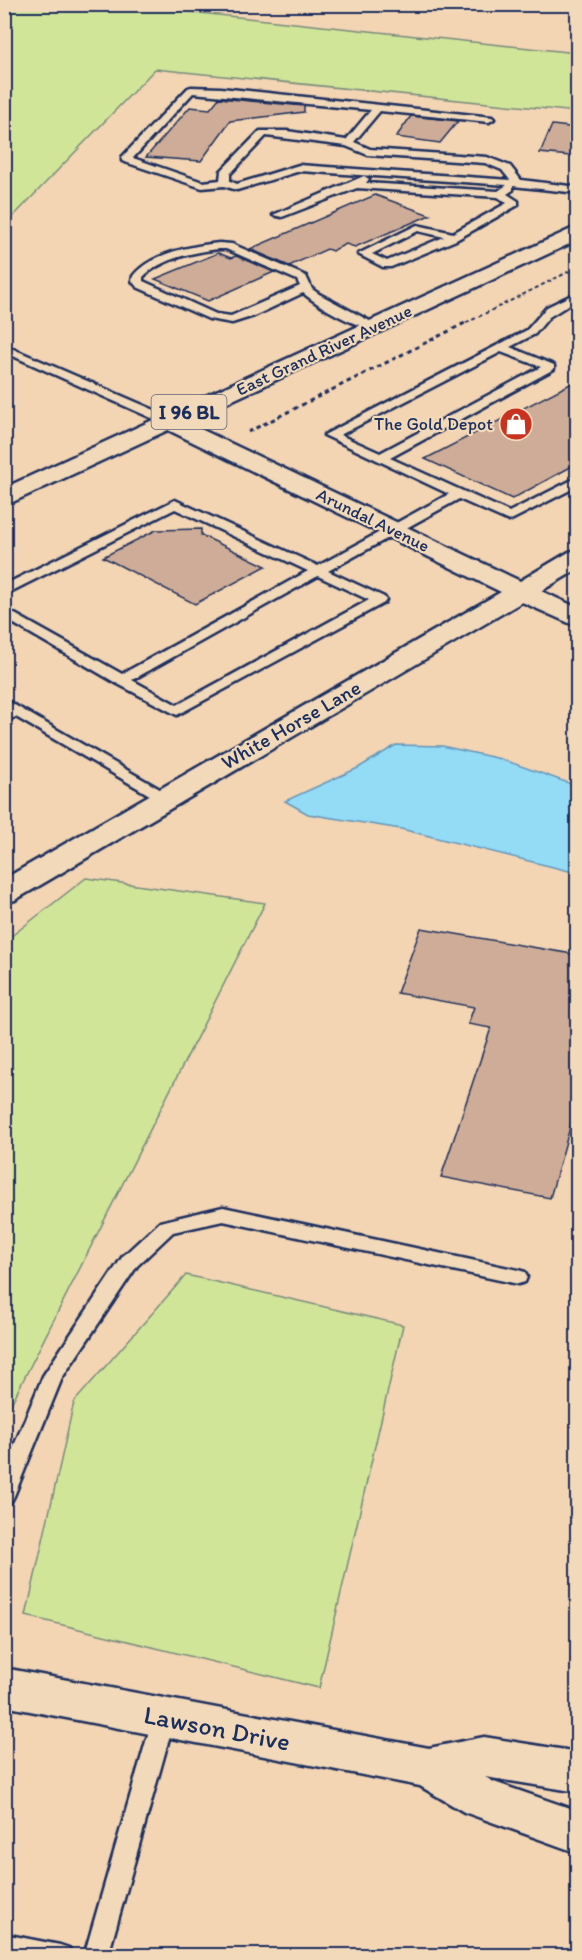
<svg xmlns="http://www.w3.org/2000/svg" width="582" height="1960" viewBox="0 0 582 1960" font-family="Itim,sans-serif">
<rect width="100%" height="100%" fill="#f3d4b3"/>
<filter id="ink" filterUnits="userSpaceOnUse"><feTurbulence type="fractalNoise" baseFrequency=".0167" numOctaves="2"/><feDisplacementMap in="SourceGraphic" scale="12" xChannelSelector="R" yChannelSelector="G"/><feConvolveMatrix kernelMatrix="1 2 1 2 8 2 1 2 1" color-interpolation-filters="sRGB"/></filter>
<g filter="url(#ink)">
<g fill="#d1e599" stroke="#768a7c" stroke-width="1.5">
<path d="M 5,4 L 124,5 L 577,53 L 577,112 L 155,69 L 5,225 Z"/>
<path d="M 86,878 L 265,903 L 5,1416 L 5,941 Z"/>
<path d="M 186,1275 L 403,1325 L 319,1688 L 26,1616 L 74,1402 Z"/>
</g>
<path fill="#94dbf6" stroke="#6496b9" stroke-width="1.5" d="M 396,745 L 442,746 L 501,759 L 577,786 L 577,873 L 401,829 L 308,814 L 285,801 L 358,768 Z"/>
<g fill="#ceac97" stroke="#1b2f5e" stroke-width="1.5">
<path d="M 219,98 L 304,106 L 304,112 L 230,121 L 201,161 L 146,157 L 190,107 L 210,109 Z"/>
<path d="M 411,116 L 458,121 L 440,143 L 396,137 Z"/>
<path d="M 552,125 L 578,128 L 578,145 L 570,156 L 540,153 Z"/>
<path d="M 375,195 L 430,215 L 355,247 L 346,244 L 332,251 L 327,249 L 289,266 L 250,249 Z"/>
<path d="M 218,253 L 231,258 L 236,256 L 274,272 L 208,301 L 155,279 Z"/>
<path d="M 578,380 L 578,463 L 512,499 L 425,459 Z"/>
<path d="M 201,529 L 201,535 L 266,566 L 195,604 L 103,557 L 156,530 Z"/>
<path d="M 421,928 L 578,955 L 578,1099 L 550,1198 L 441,1177 L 491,1028 L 468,1024 L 474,1007 L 397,993 Z"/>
</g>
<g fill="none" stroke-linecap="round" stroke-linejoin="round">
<defs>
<g id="service">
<path d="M 191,87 L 221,88 L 492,117 L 494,119 L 489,122 L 380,111 L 354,142 L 370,149 L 487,157 L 510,166 L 521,180 L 578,187 L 578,193 L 513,186 L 513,190 L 507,194 L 518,201 L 518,205 L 456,240 L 391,267 L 383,267 L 358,254 L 417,225 L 453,233 L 507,203 L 498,197 L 357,188 L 282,217 L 273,215 L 364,176 L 369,179 L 366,183 L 498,191 L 507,185 L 300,171 L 237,190 L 224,186 L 202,188 L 122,161 L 122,157 L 188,88 ZM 193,93 L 371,110 L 346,140 L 287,131 L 260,131 L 221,171 L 220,180 L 203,182 L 133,158 ZM 266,136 L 346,146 L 368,155 L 485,163 L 502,170 L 510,180 L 299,165 L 237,184 L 230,181 L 230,174 ZM 418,231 L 444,237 L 387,261 L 372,254 Z"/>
<path d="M 219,243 L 232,244 L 306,276 L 312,289 L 319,294 L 381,327 L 375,330 C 350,324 323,309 303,293 L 254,316 L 232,323 L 209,319 L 137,287 L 132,281 L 133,276 C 151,253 191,246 219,243 ZM 219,249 L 226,249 L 297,280 L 300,286 L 231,316 L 216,314 L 143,281 L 143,277 C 162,258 194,252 219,249 Z"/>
<path d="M 578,292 L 578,299 L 549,317 L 535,334 L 510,347 L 554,365 L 554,369 L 390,458 L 509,512 L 578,477 L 578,486 L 509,521 L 459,499 L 328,571 L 384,597 L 386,600 L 384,603 L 177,715 L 116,683 L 4,618 L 4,608 L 122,674 L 308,571 L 175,509 L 4,595 L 4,585 L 175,500 L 318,566 L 449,494 L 324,435 L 527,330 L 547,307 ZM 501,352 L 541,367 L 380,453 L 340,435 ZM 318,576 L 369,600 L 177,705 L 132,680 Z"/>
<path d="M 4,345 L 173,418 L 175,421 L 173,424 L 165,424 L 4,352 Z"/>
<path d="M 4,699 L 170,795 L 173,798 L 170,801 L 160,801 L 16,717 L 4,721 Z"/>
<path d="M 223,1207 L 518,1270 L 525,1272 L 527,1277 L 525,1282 L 518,1284 L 223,1221 L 173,1232 L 137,1266 L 62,1378 L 14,1496 L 11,1502 L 4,1504 L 4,1470 L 43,1376 L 123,1256 L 160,1222 Z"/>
<path d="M 164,1707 L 172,1710 L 175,1717 L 108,1956 L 84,1956 L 153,1717 L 156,1710 Z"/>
<path d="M 4,1934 L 60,1945 L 69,1948 L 72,1956 L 4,1956 Z"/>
</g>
<g id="minor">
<path d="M 169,414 L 520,581 L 569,552 L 578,550 L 578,569 L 541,591 L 578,608 L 578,627 L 522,602 L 15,900 L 4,903 L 4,879 L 501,592 L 160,426 L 157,421 L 160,416 Z"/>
<path d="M 4,1668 L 429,1748 L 484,1737 L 578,1752 L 578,1792 L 485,1777 L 494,1782 L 578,1811 L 578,1853 L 464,1812 L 420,1786 L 4,1706 Z"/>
</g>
<path id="primary" d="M 578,226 L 578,240 L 4,506 L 4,488 Z"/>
</defs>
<use href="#service" stroke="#1b2f5e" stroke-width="5"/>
<use href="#minor" stroke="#1b2f5e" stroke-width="5"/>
<use href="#primary" stroke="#1b2f5e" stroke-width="5"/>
<path stroke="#1b2f5e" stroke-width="2" stroke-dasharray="4 3" stroke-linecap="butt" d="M 466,323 L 578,267"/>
<path stroke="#1b2f5e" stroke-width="3" stroke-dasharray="4.5 4" stroke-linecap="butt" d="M 248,432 L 469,321"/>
<use href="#service" fill="#f2d9ba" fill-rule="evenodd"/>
<use href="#minor" fill="#f2d9ba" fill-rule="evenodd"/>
<use href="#primary" fill="#f2d9ba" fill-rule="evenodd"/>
</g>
</g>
<defs>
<symbol id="shop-disc" viewBox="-11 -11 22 22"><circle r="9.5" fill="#c8321e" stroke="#f2d9ba"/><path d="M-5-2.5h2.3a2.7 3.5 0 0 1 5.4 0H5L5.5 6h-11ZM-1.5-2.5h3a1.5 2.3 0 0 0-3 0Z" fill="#fff"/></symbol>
</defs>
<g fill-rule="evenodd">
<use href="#shop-disc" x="497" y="405" width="38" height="38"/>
</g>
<g text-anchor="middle" stroke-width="4.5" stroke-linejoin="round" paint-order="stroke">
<g font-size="18" fill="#1b2f5e" stroke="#f2d9ba">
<text transform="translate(324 350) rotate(-25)" y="6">East Grand River Avenue</text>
<text transform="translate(373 520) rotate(26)" y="6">Arundal Avenue</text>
</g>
<g font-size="18" fill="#1b2f5e" stroke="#f2d9ba" text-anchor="end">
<text x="493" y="430">The Gold Depot</text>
</g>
<rect fill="#f2d9ba" stroke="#5c627a" stroke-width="1.5" x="151.5" y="395" width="75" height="34" rx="4.5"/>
<g font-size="20" font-weight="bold" fill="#1b2f5e">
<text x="189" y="419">I 96 BL</text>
</g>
<g font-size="21" fill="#1b2f5e" stroke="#f2d9ba">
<text transform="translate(291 725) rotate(-30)" y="7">White Horse Lane</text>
</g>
<g font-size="26" fill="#1b2f5e" stroke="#f2d9ba">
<text transform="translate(217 1728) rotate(11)" y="9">Lawson Drive</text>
</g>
</g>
<rect width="582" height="1960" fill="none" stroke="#f2d9ba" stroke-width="24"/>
<rect x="12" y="12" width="558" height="1936" fill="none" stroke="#1b2f5e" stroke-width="2" filter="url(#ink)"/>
</svg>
